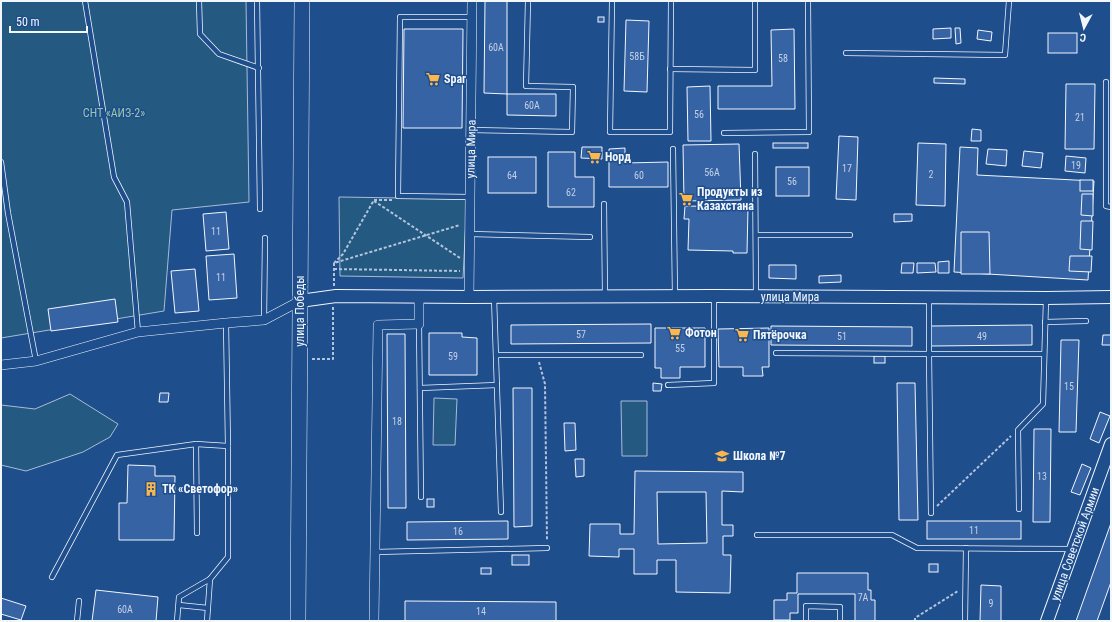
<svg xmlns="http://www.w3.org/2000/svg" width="1112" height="622" viewBox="0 0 1112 622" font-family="'Roboto Condensed',sans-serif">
<rect width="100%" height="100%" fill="#1f4e8c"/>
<g fill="#245a82" stroke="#a8bbd7">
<path d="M 1,1 L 246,1 L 249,202 L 172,210 L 164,311 L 1,338 Z"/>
<path d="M 339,197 L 467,199 L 463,278 L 340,276 Z"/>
<path d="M 70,394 L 118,424 L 110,437 L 83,452 L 26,471 L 1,465 L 1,405 L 35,409 Z"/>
<path d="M 434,398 L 457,399 L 455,445 L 433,445 Z"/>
<path d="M 621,401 L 647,401 L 647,456 L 622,456 Z"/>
</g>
<g fill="#3563a3" stroke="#f2f6ff" fill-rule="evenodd">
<path d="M 485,1 L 507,1 L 507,94 L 484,93 Z"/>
<rect x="598" y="17" width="6" height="5"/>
<path d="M 626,20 L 649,21 L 647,92 L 624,91 Z"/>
<path d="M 951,28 L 951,38 L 933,39 L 933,29 Z"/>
<path d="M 955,28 L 960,28 L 961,43 L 956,44 Z"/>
<path d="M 404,29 L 463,29 L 462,128 L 403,128 Z"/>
<path d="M 794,29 L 795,109 L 718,109 L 718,86 L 772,86 L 771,30 Z"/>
<path d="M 978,30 L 992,32 L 991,41 L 977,39 Z"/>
<rect x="1048" y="33" width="29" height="20"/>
<path d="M 934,78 L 965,79 L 965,84 L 934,83 Z"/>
<path d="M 1066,84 L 1095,84 L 1094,149 L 1065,149 Z"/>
<path d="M 710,86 L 711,141 L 688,141 L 687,87 Z"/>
<path d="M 507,94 L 556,94 L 556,116 L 507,115 Z"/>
<path d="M 972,129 L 981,130 L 981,141 L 971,141 Z"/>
<path d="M 839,136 L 858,137 L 856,200 L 836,199 Z"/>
<rect x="773" y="143" width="35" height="5"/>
<path d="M 918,143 L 946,144 L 945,206 L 916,205 Z"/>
<path d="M 739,144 L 741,200 L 684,201 L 683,145 Z"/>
<path d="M 582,147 L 602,147 L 602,159 L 581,158 Z"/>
<path d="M 960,147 L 978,148 L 977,175 L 1094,181 L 1088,280 L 954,272 Z"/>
<path d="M 625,148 L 625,163 L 668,162 L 668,187 L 609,187 L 609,149 Z"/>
<path d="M 988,149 L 1007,150 L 1006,166 L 986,164 Z"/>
<path d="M 1024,151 L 1043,153 L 1041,168 L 1022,166 Z"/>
<path d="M 548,152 L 575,152 L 575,177 L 594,177 L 594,207 L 548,207 Z"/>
<path d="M 1066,156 L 1086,158 L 1085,173 L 1065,171 Z"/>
<rect x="488" y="157" width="48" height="36"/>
<rect x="776" y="167" width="33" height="29"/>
<rect x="1080" y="180" width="13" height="11"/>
<path d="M 1082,194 L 1093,194 L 1093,216 L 1081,215 Z"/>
<path d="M 685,206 L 748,207 L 747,253 L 733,253 L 733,251 L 688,250 L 689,219 L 684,219 Z"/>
<path d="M 226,212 L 229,249 L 206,251 L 203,214 Z"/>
<path d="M 894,214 L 912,214 L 912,221 L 894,222 Z"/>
<path d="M 1081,221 L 1093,221 L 1092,250 L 1080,249 Z"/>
<path d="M 961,232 L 989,232 L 990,274 L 961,274 Z"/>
<path d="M 234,254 L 237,298 L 209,300 L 206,256 Z"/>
<path d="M 1070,256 L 1092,256 L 1091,272 L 1069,271 Z"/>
<path d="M 949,261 L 949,273 L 938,273 L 938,262 Z"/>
<path d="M 902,263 L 914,263 L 913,273 L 901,273 Z"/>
<path d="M 917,263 L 935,263 L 936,272 L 917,273 Z"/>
<path d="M 769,265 L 796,265 L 796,279 L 769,278 Z"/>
<path d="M 195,269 L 199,311 L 175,313 L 171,271 Z"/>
<path d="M 841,275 L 841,282 L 819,283 L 819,276 Z"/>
<path d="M 115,299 L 118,322 L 51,331 L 48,309 Z"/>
<path d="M 651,324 L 651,343 L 511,344 L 511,325 Z"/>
<path d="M 1032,325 L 1032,345 L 931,346 L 931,326 Z"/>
<path d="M 771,326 L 912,327 L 912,346 L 771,345 Z"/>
<path d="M 655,328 L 705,328 L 705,367 L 680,367 L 680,378 L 661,378 L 661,368 L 655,368 Z"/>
<path d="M 769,328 L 769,367 L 762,367 L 763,376 L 743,376 L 743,367 L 719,367 L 718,329 Z"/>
<path d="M 429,333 L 462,333 L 462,337 L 477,338 L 477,375 L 429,375 Z"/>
<path d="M 387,334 L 405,334 L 406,508 L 388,508 Z"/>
<path d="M 1103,335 L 1111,335 L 1111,345 L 1102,345 Z"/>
<path d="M 1061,340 L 1079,340 L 1076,432 L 1059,432 Z"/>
<rect x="874" y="356" width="11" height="7"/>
<path d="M 653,383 L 662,384 L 661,391 L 653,391 Z"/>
<path d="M 897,383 L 915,383 L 918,520 L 899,520 Z"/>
<path d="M 513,388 L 532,388 L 532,526 L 514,527 Z"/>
<path d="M 160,393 L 169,393 L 168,402 L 159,402 Z"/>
<path d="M 1100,412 L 1110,416 L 1099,443 L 1090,439 Z"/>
<path d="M 564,423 L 575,423 L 576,450 L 565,451 Z"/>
<path d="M 1034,429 L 1051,429 L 1050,522 L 1033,522 Z"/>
<path d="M 575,459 L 584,459 L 584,476 L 576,477 Z"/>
<path d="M 1082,464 L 1091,468 L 1080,495 L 1071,492 Z"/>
<path d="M 128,465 L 155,466 L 155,476 L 175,476 L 174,540 L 119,540 L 119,503 L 127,503 Z"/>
<path d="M 635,471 L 743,472 L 743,492 L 722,491 L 722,525 L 733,525 L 733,536 L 723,536 L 723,555 L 731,555 L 730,593 L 676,592 L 676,560 L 657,560 L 657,574 L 634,574 L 634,549 L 619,549 L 619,557 L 589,556 L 590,524 L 620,524 L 620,534 L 634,534 ZM 657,492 L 706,492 L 707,543 L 658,544 Z"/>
<rect x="427" y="499" width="7" height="8"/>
<path d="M 508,521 L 508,539 L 407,540 L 407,522 Z"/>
<rect x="927" y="521" width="94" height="18"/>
<path d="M 1111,523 L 1111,582 L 1097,621 L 1076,621 Z"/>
<rect x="512" y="555" width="17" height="10"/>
<rect x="929" y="564" width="9" height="8"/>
<rect x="481" y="568" width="10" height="6"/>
<path d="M 797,573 L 868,573 L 868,590 L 871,590 L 871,600 L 875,600 L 875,621 L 855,621 L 855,594 L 798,594 L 798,613 L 790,613 L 790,620 L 774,620 L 774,600 L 787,600 L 787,593 L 797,593 Z"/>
<path d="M 981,585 L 1001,586 L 1001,621 L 980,621 Z"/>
<path d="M 96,590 L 158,597 L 156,621 L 92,621 Z"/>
<path d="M 1,598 L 26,606 L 21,620 L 1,614 Z"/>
<path d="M 405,601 L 556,602 L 556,621 L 405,621 Z"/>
</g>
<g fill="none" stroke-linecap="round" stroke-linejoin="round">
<defs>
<g id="service">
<path d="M 85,1 L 114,177 L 127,202 L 138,332"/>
<path d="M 199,1 L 200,34 L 219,54 L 259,68"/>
<path d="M 257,1 L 260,209"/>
<path d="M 612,1 L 610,132 L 670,132 L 671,1"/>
<path d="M 846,53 L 1005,55 L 1009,1"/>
<path d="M 670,69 L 755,70 L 755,1"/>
<path d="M 1106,82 L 1106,206 L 1111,207"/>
<path d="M 471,130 L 572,132 L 573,87 L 526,86 L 528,1"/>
<path d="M 724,133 L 809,132 L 808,1"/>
<path d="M 673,149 L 675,296"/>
<path d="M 755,154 L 756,296"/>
<path d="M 1,162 L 8,213 L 36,361"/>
<path d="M 470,197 L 398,196 L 400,17 L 472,17"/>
<path d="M 604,204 L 605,295"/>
<path d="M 470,234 L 590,237"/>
<path d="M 756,235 L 850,235"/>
<path d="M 494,297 L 501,512"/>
<path d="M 264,320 L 265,238"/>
<path d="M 1045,322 L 1086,321"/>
<path d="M 419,324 L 421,497"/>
<path d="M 776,353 L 929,354 L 929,299"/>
<path d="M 496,355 L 641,355"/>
<path d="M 668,385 L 714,383 L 714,297"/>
<path d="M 420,388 L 497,385"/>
<path d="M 1019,509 L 1018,430 L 1043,404 L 1046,299"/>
<path d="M 931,513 L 929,354 L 1044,354"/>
<path d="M 197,533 L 196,444 L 228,446"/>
<path d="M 757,535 L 892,535 L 917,548 L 1072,549"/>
<path d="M 375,552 L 547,548"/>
<path d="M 52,577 L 117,455 L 196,444"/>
<path d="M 179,605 L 208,608"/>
<path d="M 77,621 L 79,601"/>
<path d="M 177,621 L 179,597 L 210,579 L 228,557 L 228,446 L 226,323"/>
<path d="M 207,621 L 210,579"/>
<path d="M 806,621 L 806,606 L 840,607 L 840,621"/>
<path d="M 965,621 L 966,548"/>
</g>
<g id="minor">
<path d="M 469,297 L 472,1"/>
<path d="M 1,365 L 36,361 L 138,332 L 226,323 L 264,320 L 300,301"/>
<path d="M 374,621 L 378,325 L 419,324 L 419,297"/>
</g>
<g id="tertiary">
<path d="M 300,301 L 336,296 L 469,297 L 714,296 L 1046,298 L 1111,297"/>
<path d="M 1047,621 L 1111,444"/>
</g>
<path id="trunk" d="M 298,621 L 302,1"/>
</defs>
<use href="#service" stroke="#f2f6ff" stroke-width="6"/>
<use href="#minor" stroke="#f2f6ff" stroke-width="10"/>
<use href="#tertiary" stroke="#f2f6ff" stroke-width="14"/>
<use href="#trunk" stroke="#f2f6ff" stroke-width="16"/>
<g stroke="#b3c4dc" stroke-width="2" stroke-dasharray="3 2" stroke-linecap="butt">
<path d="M 374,201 L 460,258"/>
<path d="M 334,263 L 343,254 L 374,200 L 394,200"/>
<path d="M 334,269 L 460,271"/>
<path d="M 334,286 L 334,263 L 460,225"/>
<path d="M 312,359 L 333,359 L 333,306"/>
<path d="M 539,362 L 545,384 L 547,541"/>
<path d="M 937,506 L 1011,436"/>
<path d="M 915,621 L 915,618 L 958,591"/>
</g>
<use href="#service" stroke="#1f4e8c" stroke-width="4.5"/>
<use href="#minor" stroke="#1f4e8c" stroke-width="9"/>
<use href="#tertiary" stroke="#1f4e8c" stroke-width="12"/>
<use href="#trunk" stroke="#1f4e8c" stroke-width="15"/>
</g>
<defs>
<symbol id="supermarket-bare" viewBox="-9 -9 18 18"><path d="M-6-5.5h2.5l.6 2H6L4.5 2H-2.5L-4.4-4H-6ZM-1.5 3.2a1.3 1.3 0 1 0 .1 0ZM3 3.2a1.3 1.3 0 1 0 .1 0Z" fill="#ffb74d" stroke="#1f4e8c" stroke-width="2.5" paint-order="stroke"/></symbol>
<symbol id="school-bare" viewBox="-9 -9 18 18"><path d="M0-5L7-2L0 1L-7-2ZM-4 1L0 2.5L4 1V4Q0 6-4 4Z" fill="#ffb74d" stroke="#1f4e8c" stroke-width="2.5" paint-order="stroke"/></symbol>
<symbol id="building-bare" viewBox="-9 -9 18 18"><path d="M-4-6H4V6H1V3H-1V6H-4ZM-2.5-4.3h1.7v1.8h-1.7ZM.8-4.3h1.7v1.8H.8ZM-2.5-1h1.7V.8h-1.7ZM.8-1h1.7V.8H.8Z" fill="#ffb74d" stroke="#1f4e8c" stroke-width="2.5" paint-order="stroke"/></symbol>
</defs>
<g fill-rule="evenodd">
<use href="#supermarket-bare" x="423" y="69" width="20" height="20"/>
<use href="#supermarket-bare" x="584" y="147" width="20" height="20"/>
<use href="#supermarket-bare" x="676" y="189" width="20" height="20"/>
<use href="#supermarket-bare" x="664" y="323" width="20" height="20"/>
<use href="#supermarket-bare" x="732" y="325" width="20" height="20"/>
<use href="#school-bare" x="712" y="446" width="20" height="20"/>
<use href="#building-bare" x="141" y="479" width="20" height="20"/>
</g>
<g text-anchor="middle" stroke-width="3" stroke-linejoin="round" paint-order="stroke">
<g font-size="10" fill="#c3d1e8">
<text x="496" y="51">60А</text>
<text x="637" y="60">58Б</text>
<text x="783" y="62">58</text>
<text x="532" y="109">60А</text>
<text x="699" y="118">56</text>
<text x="1080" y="121">21</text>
<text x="1076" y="169">19</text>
<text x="847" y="172">17</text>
<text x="712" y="176">56А</text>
<text x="931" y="178">2</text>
<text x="512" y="179">64</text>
<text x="639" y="179">60</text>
<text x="792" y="185">56</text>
<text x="571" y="196">62</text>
<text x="216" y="235">11</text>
<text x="221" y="281">11</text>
<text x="581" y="338">57</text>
<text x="842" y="340">51</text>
<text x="982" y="340">49</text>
<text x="680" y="352">55</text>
<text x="453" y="360">59</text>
<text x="1069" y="390">15</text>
<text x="397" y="425">18</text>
<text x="1042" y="480">13</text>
<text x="974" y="534">11</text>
<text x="458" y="535">16</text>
<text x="863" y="601">7А</text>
<text x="991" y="607">9</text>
<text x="125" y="613">60А</text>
<text x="481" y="615">14</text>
</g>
<g font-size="12" font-weight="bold" fill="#f2f6ff" stroke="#1f4e8c" text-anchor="start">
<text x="444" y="83">Spar</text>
<text x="605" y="161">Норд</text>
<text x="697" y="196">Продукты из<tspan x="697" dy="14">Казахстана</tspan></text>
<text x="685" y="337">Фотон</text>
<text x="753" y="339">Пятёрочка</text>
<text x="733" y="460">Школа №7</text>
<text x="162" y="493">ТК «Светофор»</text>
</g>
<g font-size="12" fill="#97c8a6" stroke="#1f4e8c">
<text x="114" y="117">СНТ «АИЗ-2»</text>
</g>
<g font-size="12" fill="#f2f6ff" stroke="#1f4e8c">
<text transform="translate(471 149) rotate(-89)" y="4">улица Мира</text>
<text x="790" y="301">улица Мира</text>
<text transform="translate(300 311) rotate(-90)" y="4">улица Победы</text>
<text transform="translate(1075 544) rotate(-70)" y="4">улица Советской Армии</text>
</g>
</g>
<rect width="1112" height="622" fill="none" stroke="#f2f6ff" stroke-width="4"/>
<g transform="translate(1084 28) rotate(187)" stroke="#1f4e8c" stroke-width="3" paint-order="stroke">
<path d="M0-3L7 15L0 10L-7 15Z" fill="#f2f6ff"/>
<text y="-6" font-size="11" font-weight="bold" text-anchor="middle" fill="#f2f6ff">С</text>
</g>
<path d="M10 26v6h77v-6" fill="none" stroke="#f2f6ff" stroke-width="2"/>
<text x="16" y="26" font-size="12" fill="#f2f6ff" stroke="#1f4e8c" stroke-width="3" paint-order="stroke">50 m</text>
</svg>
